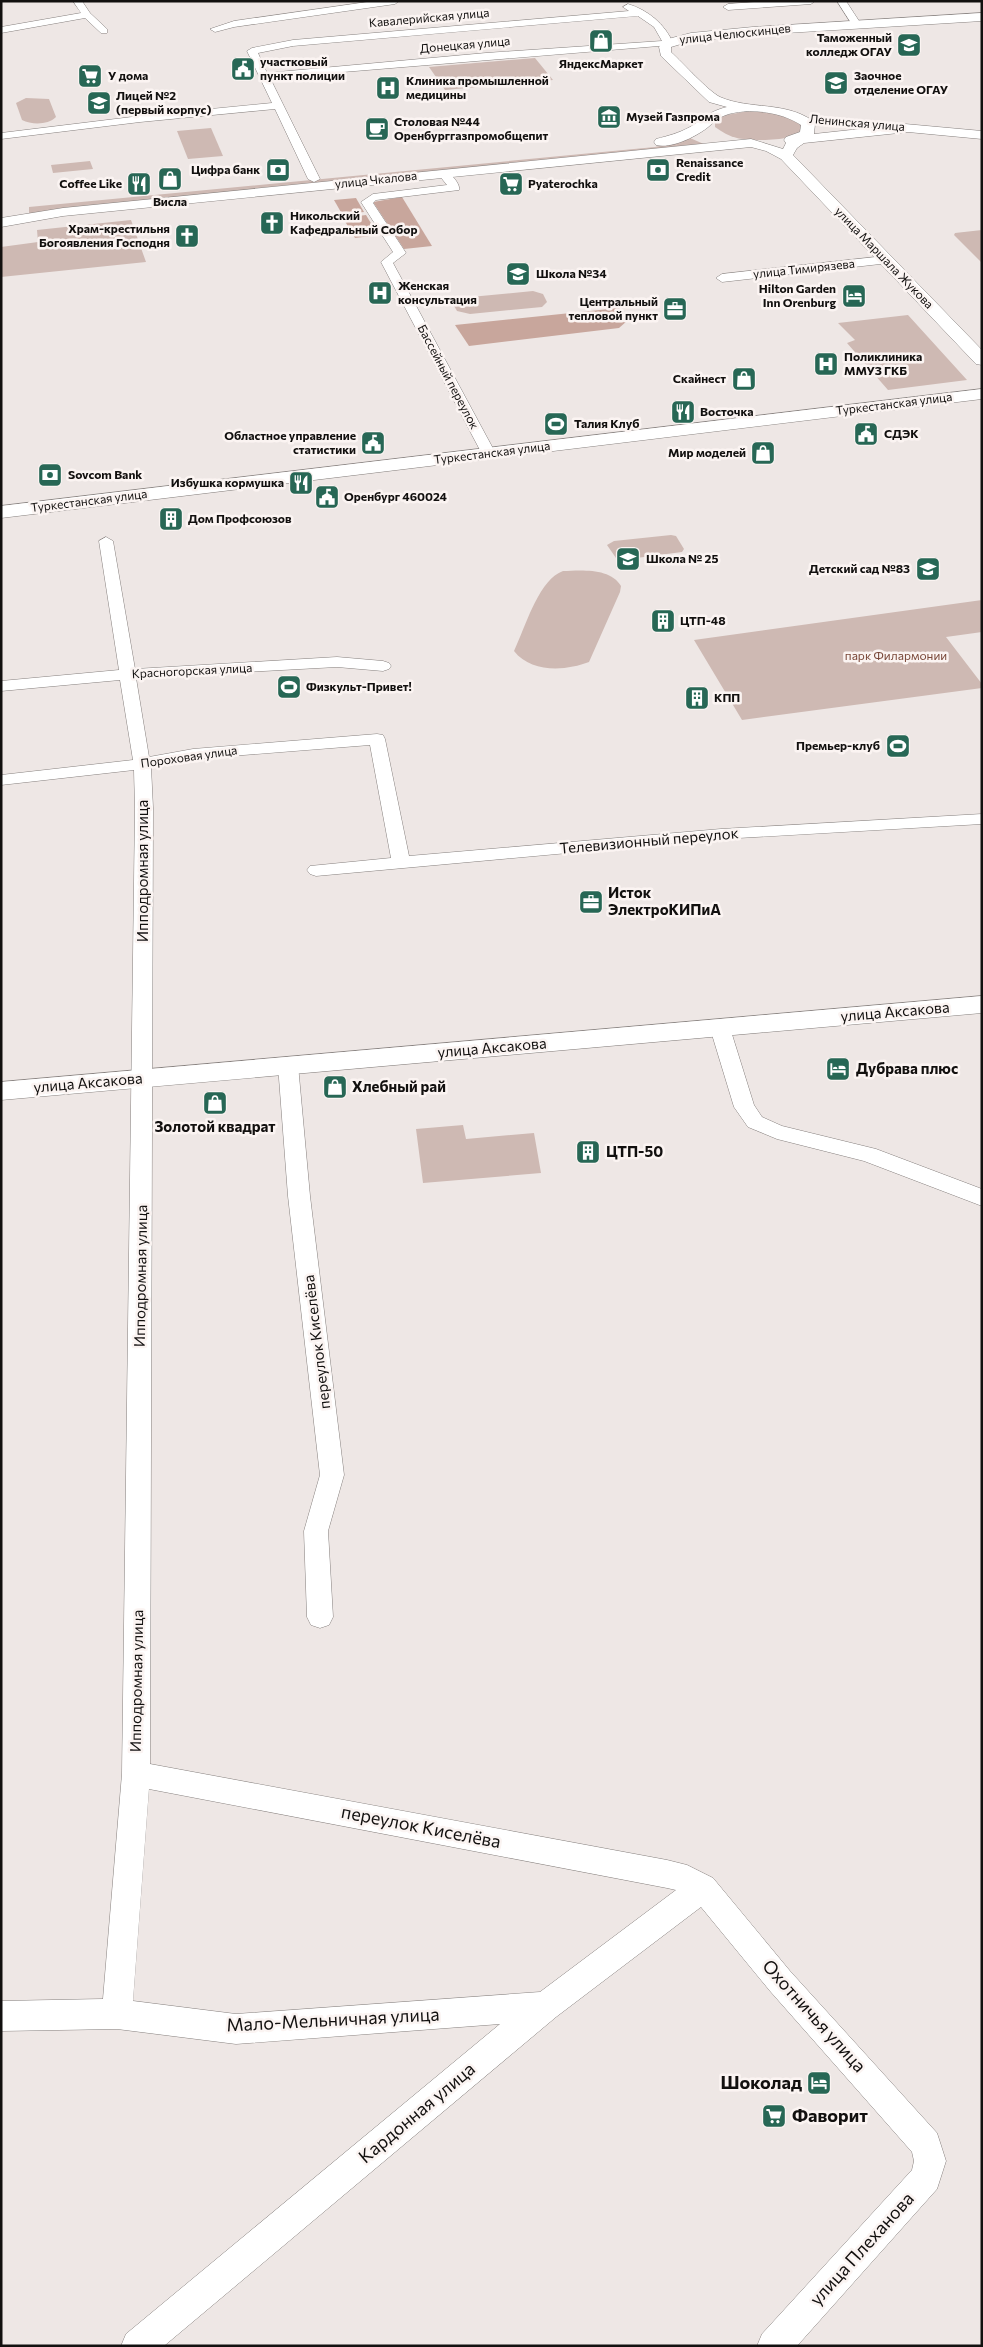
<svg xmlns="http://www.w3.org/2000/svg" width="983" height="2347" viewBox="0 0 983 2347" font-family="Commissioner,sans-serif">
<rect width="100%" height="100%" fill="#eee7e5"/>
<g fill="#ceb9b3">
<path d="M 535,58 L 553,80 L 445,90 L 429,67 Z"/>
<path d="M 26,98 L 49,99 L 56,117 C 48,125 32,125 22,120 L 16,103 Z"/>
<path d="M 749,111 C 768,112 787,113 802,126 C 801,143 750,141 737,138 C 729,136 722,132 715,127 L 715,120 L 721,116 Z"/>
<path d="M 211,128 L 223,156 L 188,159 L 177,131 Z"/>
<path d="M 690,138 L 706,145 L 29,214 L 29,207 L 634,149 L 655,147 Z"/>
<path d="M 90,161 L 93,169 L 53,173 L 51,165 Z"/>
<path d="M 131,220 L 146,262 L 1,277 L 1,247 L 38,242 L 37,230 Z"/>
<path d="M 982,230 L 982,263 L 954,235 L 955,233 Z"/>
<path d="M 533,291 L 543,294 L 547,302 L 542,307 L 470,314 L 457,311 L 453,304 L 460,298 Z"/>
<path d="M 908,315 L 967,380 L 888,390 L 847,343 L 855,340 L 838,323 Z"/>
<path d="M 671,535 L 676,536 L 684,549 L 682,552 L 621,560 L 616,558 L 607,545 L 614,541 Z"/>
<path d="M 563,571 C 582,570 611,568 621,586 L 620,592 L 589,662 C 566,671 531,673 514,651 L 517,644 C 527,622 540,579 563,571 Z"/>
<path d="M 982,600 L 982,632 L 946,637 L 982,684 L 982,688 L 742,720 L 694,640 Z"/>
<path d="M 463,1125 L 466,1139 L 534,1133 L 541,1173 L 423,1183 L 416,1129 Z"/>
</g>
<g fill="#c8a69c">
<path d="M 402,197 L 432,246 L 404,249 L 373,202 Z"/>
<path d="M 356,198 L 364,212 L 342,214 L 334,200 Z"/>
<path d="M 366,215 L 378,235 L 355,238 L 343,218 Z"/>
<path d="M 619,308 L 627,321 L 619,328 L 469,346 L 455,325 Z"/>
</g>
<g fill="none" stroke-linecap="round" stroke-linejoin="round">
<defs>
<g id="minor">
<path d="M 73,1 L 82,1 L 90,13 L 107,29 L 107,33 L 101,33 L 85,18 L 1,33 L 1,27 L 81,13 Z"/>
<path d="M 374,1 L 399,1 L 395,4 L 234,27 L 215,32 L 210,29 L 234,21 Z"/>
<path d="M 769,1 L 815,1 L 811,4 L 728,10 L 723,7 L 728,4 Z"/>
<path d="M 837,1 L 846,1 L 861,24 L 859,26 L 853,26 Z"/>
<path d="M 628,4 C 648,10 665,24 673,43 L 671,45 L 270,78 L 320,179 L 314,182 L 308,179 L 275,109 L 140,122 L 1,139 L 1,133 L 140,116 L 272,103 L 247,51 L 252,48 L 293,40 L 629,11 L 623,7 ZM 638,16 L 654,27 L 662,41 L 486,53 L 267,73 L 258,53 L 293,46 Z"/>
<path d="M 444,171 C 451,172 461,185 459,190 L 376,200 L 373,203 L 406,253 L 393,263 L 496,454 L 489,458 L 482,454 L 381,262 L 393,252 L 361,202 L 373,194 L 447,185 L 438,174 Z"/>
<path d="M 885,256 L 889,257 L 891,260 L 889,263 L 722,282 L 716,278 L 722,274 Z"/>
<path d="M 106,537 L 113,541 L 135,669 L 337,657 L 383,661 L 389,663 L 391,666 L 389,669 L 383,671 L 337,667 L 136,678 L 149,757 L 193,749 L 377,734 L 383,735 L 385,739 L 409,856 L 721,829 L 982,814 L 982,824 L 721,839 L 316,876 L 310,874 L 307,870 L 310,866 L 391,858 L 370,745 L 193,759 L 151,767 L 153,808 L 150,1764 L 667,1860 L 687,1865 L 713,1878 L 790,1971 L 937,2133 L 946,2161 L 937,2189 L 797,2346 L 757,2346 L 762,2334 L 912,2170 L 914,2161 L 912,2152 L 770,1991 L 701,1907 L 556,2017 L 164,2346 L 121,2346 L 126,2334 L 500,2024 L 236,2044 L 117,2029 L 1,2031 L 1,2001 L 103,1999 L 122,1774 L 135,808 L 134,770 L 1,785 L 1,775 L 133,760 L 120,680 L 1,691 L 1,681 L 119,670 L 99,541 ZM 149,1789 L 667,1888 L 676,1890 L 540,1992 L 236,2014 L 133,2001 Z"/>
<path d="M 720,1021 L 727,1023 L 730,1028 L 754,1105 L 762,1117 L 782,1126 L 876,1149 L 982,1189 L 982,1206 L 864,1161 L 777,1139 L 748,1127 L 734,1107 L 710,1028 L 713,1023 Z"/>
<path d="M 288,1058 L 295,1060 L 298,1065 L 310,1196 L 344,1475 L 328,1531 L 333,1617 L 329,1625 L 320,1628 L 311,1625 L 307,1617 L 304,1531 L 320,1475 L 288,1196 L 278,1065 L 281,1060 Z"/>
</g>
<g id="major">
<path d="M 982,13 L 982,21 L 753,35 L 691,41 L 671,47 L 671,52 C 683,63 708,91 720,97 C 750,110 785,101 813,121 L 815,124 L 814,134 L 888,126 L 894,123 L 982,131 L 982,139 L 908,132 L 804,143 L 797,148 L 793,155 L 982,350 L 982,365 L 976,364 L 781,159 L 766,151 L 751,147 L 63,216 L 1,227 L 1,218 L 63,208 L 751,139 L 783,149 L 786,143 L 784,140 L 786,137 L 800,132 L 801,125 C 781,111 741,106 719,118 C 714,121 711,125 707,128 C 695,137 671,149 656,145 L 654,142 L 656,139 C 668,136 679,133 690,127 C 704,119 709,111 727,107 L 709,102 L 661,56 L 659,47 L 664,40 L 691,33 L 753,27 Z"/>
<path d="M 982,389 L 982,399 L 1,518 L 1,506 Z"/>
<path d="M 982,996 L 982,1013 L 1,1100 L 1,1082 Z"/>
</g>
</defs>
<use href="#minor" stroke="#86807e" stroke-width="1"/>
<use href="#major" stroke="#86807e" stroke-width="1"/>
<use href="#minor" fill="#fff" fill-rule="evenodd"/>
<use href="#major" fill="#fff" fill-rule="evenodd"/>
</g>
<defs>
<symbol id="shop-square" viewBox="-11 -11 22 22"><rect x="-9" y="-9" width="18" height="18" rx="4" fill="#276755" stroke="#fbf4f2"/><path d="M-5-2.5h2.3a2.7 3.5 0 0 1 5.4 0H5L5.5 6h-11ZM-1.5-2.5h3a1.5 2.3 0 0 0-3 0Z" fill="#fff"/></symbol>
<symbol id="university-square" viewBox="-11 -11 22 22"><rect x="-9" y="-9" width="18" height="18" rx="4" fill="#276755" stroke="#fbf4f2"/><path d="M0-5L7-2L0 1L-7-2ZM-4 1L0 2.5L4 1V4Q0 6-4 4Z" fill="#fff"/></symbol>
<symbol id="civic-square" viewBox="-11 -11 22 22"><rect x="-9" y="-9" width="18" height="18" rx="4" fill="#276755" stroke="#fbf4f2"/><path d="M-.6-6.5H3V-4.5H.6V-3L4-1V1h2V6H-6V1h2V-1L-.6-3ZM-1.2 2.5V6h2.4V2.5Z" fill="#fff"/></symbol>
<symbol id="supermarket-square" viewBox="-11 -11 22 22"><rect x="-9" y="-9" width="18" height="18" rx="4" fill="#276755" stroke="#fbf4f2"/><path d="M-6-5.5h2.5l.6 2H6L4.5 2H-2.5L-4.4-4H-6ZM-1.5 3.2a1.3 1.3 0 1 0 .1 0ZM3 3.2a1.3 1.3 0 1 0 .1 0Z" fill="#fff"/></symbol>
<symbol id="hospital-square" viewBox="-11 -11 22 22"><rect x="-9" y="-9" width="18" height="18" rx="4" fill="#276755" stroke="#fbf4f2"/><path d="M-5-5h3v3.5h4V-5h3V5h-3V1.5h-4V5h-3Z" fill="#fff"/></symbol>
<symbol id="school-square" viewBox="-11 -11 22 22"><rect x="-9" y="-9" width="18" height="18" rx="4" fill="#276755" stroke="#fbf4f2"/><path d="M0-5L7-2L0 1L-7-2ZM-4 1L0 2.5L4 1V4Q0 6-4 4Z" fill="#fff"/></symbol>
<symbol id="museum-square" viewBox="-11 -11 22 22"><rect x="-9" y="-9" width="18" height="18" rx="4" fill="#276755" stroke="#fbf4f2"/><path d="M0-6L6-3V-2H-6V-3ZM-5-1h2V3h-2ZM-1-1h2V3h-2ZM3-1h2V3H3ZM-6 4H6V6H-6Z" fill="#fff"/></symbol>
<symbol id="cafe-square" viewBox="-11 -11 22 22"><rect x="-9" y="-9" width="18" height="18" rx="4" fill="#276755" stroke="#fbf4f2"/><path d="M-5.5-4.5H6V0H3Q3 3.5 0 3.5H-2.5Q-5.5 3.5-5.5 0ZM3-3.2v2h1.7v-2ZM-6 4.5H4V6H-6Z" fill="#fff"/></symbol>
<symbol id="bank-square" viewBox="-11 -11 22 22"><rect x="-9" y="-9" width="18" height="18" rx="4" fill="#276755" stroke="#fbf4f2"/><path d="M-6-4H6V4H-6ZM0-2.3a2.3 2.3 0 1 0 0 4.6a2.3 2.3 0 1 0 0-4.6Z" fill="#fff"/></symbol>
<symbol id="restaurant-square" viewBox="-11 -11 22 22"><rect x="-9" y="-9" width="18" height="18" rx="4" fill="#276755" stroke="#fbf4f2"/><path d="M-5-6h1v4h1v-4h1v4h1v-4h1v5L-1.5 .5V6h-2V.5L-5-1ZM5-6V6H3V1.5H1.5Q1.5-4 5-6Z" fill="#fff"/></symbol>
<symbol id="church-square" viewBox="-11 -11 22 22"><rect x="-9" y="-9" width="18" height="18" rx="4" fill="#276755" stroke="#fbf4f2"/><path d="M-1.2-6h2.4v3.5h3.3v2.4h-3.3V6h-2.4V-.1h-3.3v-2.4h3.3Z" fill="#fff"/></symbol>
<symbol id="hotel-square" viewBox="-11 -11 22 22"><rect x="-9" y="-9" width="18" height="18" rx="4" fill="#276755" stroke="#fbf4f2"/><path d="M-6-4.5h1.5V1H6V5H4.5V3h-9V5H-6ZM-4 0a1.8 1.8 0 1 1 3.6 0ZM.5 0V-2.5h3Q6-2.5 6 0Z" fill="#fff"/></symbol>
<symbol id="office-square" viewBox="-11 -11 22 22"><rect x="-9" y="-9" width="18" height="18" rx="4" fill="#276755" stroke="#fbf4f2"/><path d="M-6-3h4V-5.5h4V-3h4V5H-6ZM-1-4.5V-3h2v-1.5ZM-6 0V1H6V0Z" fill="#fff"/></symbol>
<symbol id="stadium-square" viewBox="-11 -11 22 22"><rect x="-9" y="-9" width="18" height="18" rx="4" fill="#276755" stroke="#fbf4f2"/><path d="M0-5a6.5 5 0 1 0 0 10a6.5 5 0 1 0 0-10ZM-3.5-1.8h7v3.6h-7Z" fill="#fff"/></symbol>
<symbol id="building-square" viewBox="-11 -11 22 22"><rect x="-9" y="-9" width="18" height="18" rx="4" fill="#276755" stroke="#fbf4f2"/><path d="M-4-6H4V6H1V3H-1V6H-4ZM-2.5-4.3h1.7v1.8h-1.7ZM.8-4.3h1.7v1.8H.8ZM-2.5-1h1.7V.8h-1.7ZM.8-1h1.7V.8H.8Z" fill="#fff"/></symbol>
</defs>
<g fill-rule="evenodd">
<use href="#shop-square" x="587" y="27" width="28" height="28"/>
<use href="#university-square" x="895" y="31" width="28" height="28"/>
<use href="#civic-square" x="229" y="55" width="28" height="28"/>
<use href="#supermarket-square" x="76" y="62" width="28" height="28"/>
<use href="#university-square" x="822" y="69" width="28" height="28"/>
<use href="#hospital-square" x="374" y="74" width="28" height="28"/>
<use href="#school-square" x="85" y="89" width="28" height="28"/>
<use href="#museum-square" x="595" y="103" width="28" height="28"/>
<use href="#cafe-square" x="363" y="115" width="28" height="28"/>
<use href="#bank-square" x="264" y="156" width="28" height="28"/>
<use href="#bank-square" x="644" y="156" width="28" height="28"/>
<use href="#shop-square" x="156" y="165" width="28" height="28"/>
<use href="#restaurant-square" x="125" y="170" width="28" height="28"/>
<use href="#supermarket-square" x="497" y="170" width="28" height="28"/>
<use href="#church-square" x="258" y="209" width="28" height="28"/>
<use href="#church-square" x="173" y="222" width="28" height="28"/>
<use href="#school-square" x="504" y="260" width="28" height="28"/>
<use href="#hospital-square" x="366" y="279" width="28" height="28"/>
<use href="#hotel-square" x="840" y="282" width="28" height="28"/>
<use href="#office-square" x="661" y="295" width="28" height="28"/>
<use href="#hospital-square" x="812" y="350" width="28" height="28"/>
<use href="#shop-square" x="730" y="365" width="28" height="28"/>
<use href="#restaurant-square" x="669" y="398" width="28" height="28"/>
<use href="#stadium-square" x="542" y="410" width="28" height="28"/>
<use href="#civic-square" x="852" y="420" width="28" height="28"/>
<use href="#civic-square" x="359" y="429" width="28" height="28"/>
<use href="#shop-square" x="749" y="439" width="28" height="28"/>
<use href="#bank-square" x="36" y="461" width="28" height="28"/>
<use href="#restaurant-square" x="287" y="469" width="28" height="28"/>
<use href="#civic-square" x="313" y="483" width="28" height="28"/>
<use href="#building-square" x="157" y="505" width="28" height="28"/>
<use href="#school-square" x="614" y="545" width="28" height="28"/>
<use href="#school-square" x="914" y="555" width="28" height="28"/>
<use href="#building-square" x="649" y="607" width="28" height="28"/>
<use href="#stadium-square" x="275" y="673" width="28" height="28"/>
<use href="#building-square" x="683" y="684" width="28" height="28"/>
<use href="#stadium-square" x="884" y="732" width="28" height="28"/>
<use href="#office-square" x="577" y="888" width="28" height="28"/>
<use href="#hotel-square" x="824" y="1055" width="28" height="28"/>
<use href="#shop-square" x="321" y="1073" width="28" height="28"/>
<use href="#shop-square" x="201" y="1089" width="28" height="28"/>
<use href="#building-square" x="574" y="1138" width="28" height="28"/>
<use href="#hotel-square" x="805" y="2069" width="28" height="28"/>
<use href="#supermarket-square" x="760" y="2102" width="28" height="28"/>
</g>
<g text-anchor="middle" stroke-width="5" stroke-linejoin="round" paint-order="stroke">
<g font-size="12" fill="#12100f" stroke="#fbf4f2">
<text transform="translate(429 18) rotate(-5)" y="4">Кавалерийская улица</text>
<text transform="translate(735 34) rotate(-6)" y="4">улица Челюскинцев</text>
<text transform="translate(465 45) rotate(-5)" y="4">Донецкая улица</text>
<text transform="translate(857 123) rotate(5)" y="4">Ленинская улица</text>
<text transform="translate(376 180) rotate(-6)" y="4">улица Чкалова</text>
<text transform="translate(884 258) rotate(46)" y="4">улица Маршала Жукова</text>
<text transform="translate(804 269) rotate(-6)" y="4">улица Тимирязева</text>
<text transform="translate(448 377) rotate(62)" y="4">Бассейный переулок</text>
<text transform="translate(894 404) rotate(-7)" y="4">Туркестанская улица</text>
<text transform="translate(492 453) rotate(-7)" y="4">Туркестанская улица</text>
<text transform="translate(89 501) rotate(-7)" y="4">Туркестанская улица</text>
<text transform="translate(192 671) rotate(-3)" y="4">Красногорская улица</text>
<text transform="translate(189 757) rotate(-8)" y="4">Пороховая улица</text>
</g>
<g font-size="12" font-weight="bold" fill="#12100f" stroke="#fbf4f2" text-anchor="start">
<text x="892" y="42" text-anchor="end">Таможенный<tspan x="892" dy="14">колледж ОГАУ</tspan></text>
<text x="260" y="66">участковый<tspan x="260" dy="14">пункт полиции</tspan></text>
<text x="601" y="68" text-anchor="middle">ЯндексМаркет</text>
<text x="108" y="80">У дома</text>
<text x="854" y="80">Заочное<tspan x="854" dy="14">отделение ОГАУ</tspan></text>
<text x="406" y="85">Клиника промышленной<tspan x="406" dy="14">медицины</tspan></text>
<text x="116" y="100">Лицей №2<tspan x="116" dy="14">(первый корпус)</tspan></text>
<text x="626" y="121">Музей Газпрома</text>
<text x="394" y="126">Столовая №44<tspan x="394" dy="14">Оренбурггазпромобщепит</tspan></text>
<text x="676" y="167">Renaissance<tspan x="676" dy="14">Credit</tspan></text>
<text x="260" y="174" text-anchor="end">Цифра банк</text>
<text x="122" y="188" text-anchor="end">Coffee Like</text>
<text x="528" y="188">Pyaterochka</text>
<text x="170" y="206" text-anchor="middle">Висла</text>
<text x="290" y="220">Никольский<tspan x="290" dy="14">Кафедральный Собор</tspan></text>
<text x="170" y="233" text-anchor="end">Храм-крестильня<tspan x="170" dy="14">Богоявления Господня</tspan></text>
<text x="536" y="278">Школа №34</text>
<text x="398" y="290">Женская<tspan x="398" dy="14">консультация</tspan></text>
<text x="836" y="293" text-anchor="end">Hilton Garden<tspan x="836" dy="14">Inn Orenburg</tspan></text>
<text x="658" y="306" text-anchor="end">Центральный<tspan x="658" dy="14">тепловой пункт</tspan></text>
<text x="844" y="361">Поликлиника<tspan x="844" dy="14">ММУЗ ГКБ</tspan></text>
<text x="726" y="383" text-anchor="end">Скайнест</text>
<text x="700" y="416">Восточка</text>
<text x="574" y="428">Талия Клуб</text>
<text x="884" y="438">СДЭК</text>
<text x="356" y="440" text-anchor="end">Областное управление<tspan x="356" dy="14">статистики</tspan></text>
<text x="746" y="457" text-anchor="end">Мир моделей</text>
<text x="68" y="479">Sovcom Bank</text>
<text x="284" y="487" text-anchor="end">Избушка кормушка</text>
<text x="344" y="501">Оренбург 460024</text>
<text x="188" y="523">Дом Профсоюзов</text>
<text x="646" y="563">Школа № 25</text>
<text x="910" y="573" text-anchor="end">Детский сад №83</text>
<text x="680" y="625">ЦТП-48</text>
<text x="306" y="691">Физкульт-Привет!</text>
<text x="714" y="702">КПП</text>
<text x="880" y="750" text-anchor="end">Премьер-клуб</text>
</g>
<g font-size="12" fill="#794738" stroke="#fbf4f2">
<text x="896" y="660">парк Филармонии</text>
</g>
<g font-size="15" fill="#12100f" stroke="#fbf4f2">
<text transform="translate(649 841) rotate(-5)" y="5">Телевизионный переулок</text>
<text transform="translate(143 871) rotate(-90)" y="5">Ипподромная улица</text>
<text transform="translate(895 1012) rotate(-5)" y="5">улица Аксакова</text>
<text transform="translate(492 1048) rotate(-5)" y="5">улица Аксакова</text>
<text transform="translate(88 1083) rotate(-5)" y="5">улица Аксакова</text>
<text transform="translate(141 1276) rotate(-89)" y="5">Ипподромная улица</text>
<text transform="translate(317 1342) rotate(-97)" y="5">переулок Киселёва</text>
<text transform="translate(137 1681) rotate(-89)" y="5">Ипподромная улица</text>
</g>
<g font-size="15" font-weight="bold" fill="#12100f" stroke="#fbf4f2" text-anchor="start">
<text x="608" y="898">Исток<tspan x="608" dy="17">ЭлектроКИПиА</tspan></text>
<text x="856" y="1074">Дубрава плюс</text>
<text x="352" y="1092">Хлебный рай</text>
<text x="215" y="1132" text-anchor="middle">Золотой квадрат</text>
<text x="606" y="1157">ЦТП-50</text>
</g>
<g font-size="18" fill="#12100f" stroke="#fbf4f2">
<text transform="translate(421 1827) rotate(11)" y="6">переулок Киселёва</text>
<text transform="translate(814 2016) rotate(48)" y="6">Охотничья улица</text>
<text transform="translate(333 2020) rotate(-3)" y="6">Мало-Мельничная улица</text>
<text transform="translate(417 2113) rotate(-40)" y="6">Кардонная улица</text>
<text transform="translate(862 2249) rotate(-48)" y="6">улица Плеханова</text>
</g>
<g font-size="18" font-weight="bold" fill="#12100f" stroke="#fbf4f2" text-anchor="end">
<text x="802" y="2089">Шоколад</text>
<text x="792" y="2122" text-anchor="start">Фаворит</text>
</g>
</g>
<rect width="983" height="2347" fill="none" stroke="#12100f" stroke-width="5"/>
</svg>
